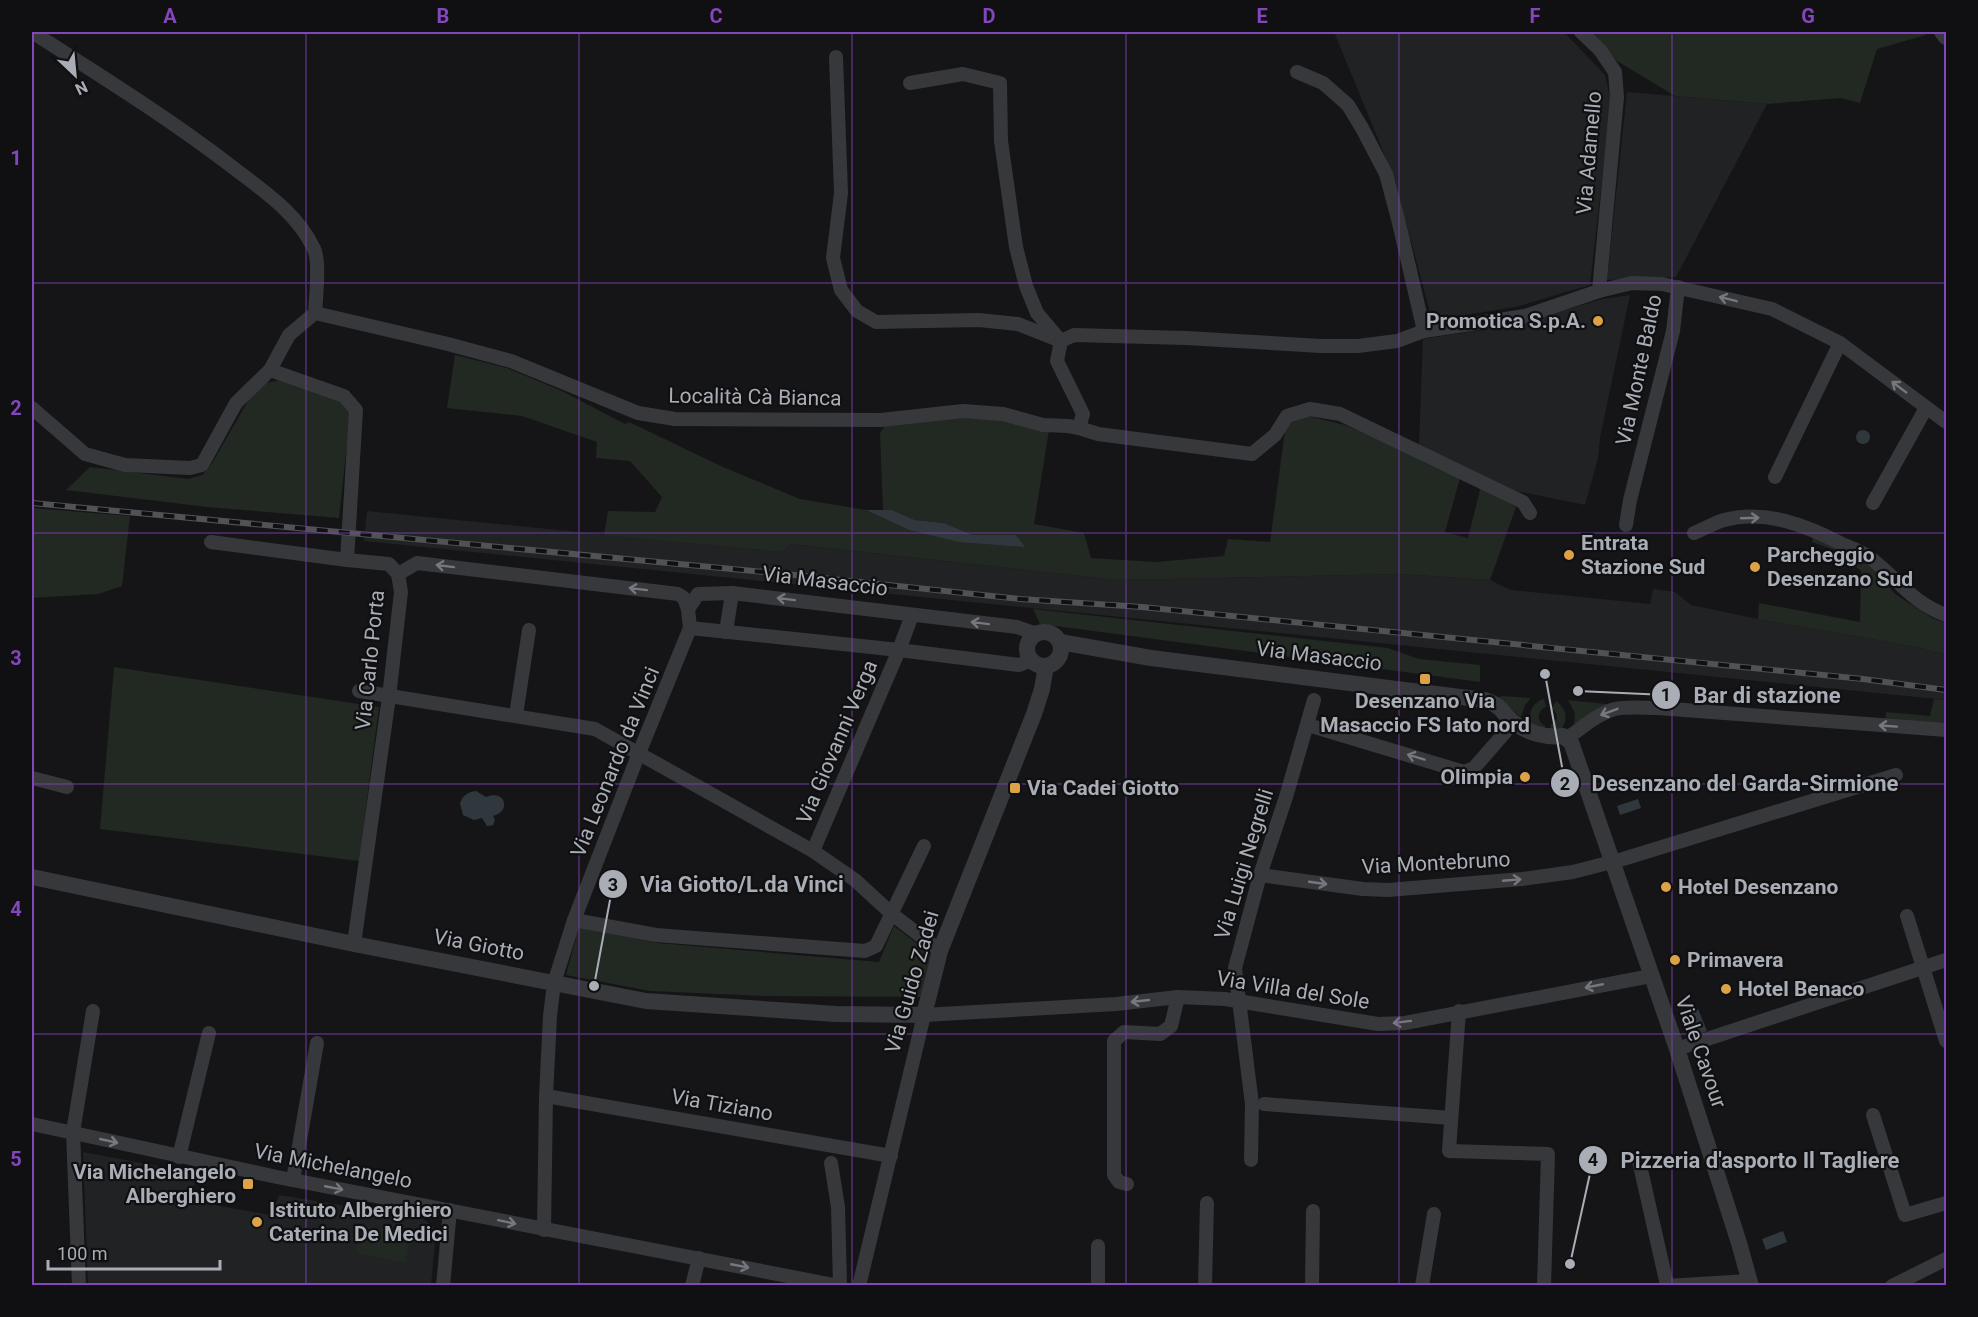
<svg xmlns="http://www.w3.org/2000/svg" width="1978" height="1317" viewBox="0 0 1978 1317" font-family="Roboto,sans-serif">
<rect width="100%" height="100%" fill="#151517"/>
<g fill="#212224">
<path d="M 1334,32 L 1564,32 L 1605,75 L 1611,101 L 1590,285 L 1516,307 L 1432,320 L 1395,180 Z"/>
<path d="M 1627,92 L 1767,104 L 1676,277 L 1607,280 Z"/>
<path d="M 1630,295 L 1600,438 L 1598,458 L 1585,505 L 1516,491 L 1419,445 L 1423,339 L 1509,326 L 1603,299 Z"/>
<path d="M 367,511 L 781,552 L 791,544 L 1117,580 L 1401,574 L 1490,580 L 1511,590 L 1650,604 L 1653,589 L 1675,592 L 1691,605 L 1758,619 L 1916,647 L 1946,655 L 1946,700 L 364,541 Z"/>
<path d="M 83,1152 L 195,1173 L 193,1201 L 270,1215 L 279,1195 L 422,1218 L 434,1227 L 435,1244 L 431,1285 L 88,1285 Z"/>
</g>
<g fill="#222822">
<path d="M 1590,32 L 1923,32 L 1926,35 L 1877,49 L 1860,103 L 1841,98 L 1767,104 L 1675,96 L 1617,61 Z"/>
<path d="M 455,355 L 507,368 L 562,391 L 625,424 L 629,422 L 723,467 L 800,499 L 866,510 L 909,530 L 1024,547 L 1016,535 L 973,535 L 944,523 L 915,520 L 892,510 L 883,510 L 880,433 L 887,423 L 953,416 L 999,418 L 1049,430 L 1034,524 L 1084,533 L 1091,558 L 1155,562 L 1224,556 L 1228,539 L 1270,542 L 1286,423 L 1308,416 L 1345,425 L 1420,457 L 1425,463 L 1460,478 L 1445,532 L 1468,538 L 1481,486 L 1516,507 L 1490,580 L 1401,574 L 1117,580 L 791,544 L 781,552 L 604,535 L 608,511 L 655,512 L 662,497 L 630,461 L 596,458 L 597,442 L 522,416 L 447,408 Z"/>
<path d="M 280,380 L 339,400 L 347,407 L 350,416 L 339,518 L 207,507 L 66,490 L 90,467 L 188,479 L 202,475 L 211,465 L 252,394 L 266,383 Z"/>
<path d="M 32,508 L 130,516 L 122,586 L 98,594 L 32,598 Z"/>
<path d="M 1813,535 L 1872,566 L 1895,594 L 1932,618 L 1946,623 L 1946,655 L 1916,647 L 1758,619 L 1759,603 L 1860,622 L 1861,571 L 1837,551 L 1812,542 Z"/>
<path d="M 1033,609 L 1388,648 L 1419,659 L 1480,665 L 1480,682 L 1040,624 Z"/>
<path d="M 114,667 L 379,707 L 359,861 L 100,829 Z"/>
<path d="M 1502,696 L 1531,698 L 1525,705 L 1521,717 L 1497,698 Z"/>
<path d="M 1544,699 L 1546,707 C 1537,711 1536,721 1545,726 L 1544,731 L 1532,726 C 1528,714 1531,703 1544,699 Z"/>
<path d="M 1934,699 L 1946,700 L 1946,725 L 1885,719 L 1886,712 L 1930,716 Z"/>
<path d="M 1568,700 L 1615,705 L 1574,728 L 1575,713 Z"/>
<path d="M 1556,701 C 1567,709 1569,720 1560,731 L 1550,732 L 1551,725 L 1557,719 L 1556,713 L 1552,708 Z"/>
<path d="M 894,926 L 931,954 L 920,997 L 766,996 L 650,991 L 566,975 L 579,927 L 658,943 L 879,962 Z"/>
<path d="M 362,1225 L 411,1234 L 405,1263 L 356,1253 Z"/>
</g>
<g fill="#30383e">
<circle cx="1863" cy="437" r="7"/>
<path d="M 866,510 L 892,510 L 915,520 L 944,523 L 973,535 L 1016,535 L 1025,547 L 959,542 L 909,530 Z"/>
<path d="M 476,791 L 486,797 C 505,789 512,811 493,816 L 495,820 L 493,825 L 487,826 L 482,818 L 474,820 L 463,815 L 460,803 C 463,795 468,792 476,791 Z"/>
<path d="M 1638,799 L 1641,808 L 1620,815 L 1617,806 Z"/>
<path d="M 1698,1009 L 1707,1031 L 1694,1036 L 1685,1014 Z"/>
<path d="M 1783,1231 L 1787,1242 L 1766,1250 L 1762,1239 Z"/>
</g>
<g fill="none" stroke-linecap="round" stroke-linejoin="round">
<g stroke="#37383b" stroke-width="14">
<path d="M 32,32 C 101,76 170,119 235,169 C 265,192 298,214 314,249 C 320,261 316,298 315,313 L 289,335 L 270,370 L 236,403 L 202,465 L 190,468 L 125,465 L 85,454 L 32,408"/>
<path d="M 1581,32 L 1600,50 L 1615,72 L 1617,97 L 1599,291"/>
<path d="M 836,57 L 841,193 L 833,258 L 841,290 L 857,311 L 876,322 L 979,320 L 1018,324 L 1061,341 L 1074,335 L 1186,338 L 1321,346 L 1358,346 L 1397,341 L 1424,331 L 1525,316 L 1599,291 L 1632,283 L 1662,284 L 1772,309 L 1840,343 L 1946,422"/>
<path d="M 1297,72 L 1323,83 L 1348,105 L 1362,128 L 1386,174 L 1398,219 L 1424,331"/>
<path d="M 910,83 L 963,74 L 1000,83 L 1001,141 L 1016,247 L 1026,286 L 1037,313 L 1059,339"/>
<path d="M 315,313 L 448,344 L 511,361 L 638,413 L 675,419 L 881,420 L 963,411 L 1003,414 L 1043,425 L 1068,426 L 1079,428 L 1083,414 L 1057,361 L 1061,341"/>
<path d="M 270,370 L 344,396 L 356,410 L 347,560 L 389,564 L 398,574 L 401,592 L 389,697 L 354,944"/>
<path d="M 1079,428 L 1098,434 L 1252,454 L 1275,435 L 1287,416 L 1310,409 L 1340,414 L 1523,502 L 1530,513"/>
<path d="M 1775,477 L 1840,343"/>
<path d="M 1873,503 L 1926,408"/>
<path d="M 1626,525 L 1630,500 L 1673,331 L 1678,287"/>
<path d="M 1694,533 C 1704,529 1714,523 1724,520 C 1764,509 1805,525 1840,543 C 1851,548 1864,552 1873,560 C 1899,581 1913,603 1946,615"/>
<path d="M 211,542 L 347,560"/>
<path d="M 398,574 L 417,563 L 678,594 L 684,598 L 688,609 L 690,628 L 639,753 L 574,920 L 554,983 L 550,1016 L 546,1096 L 544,1230"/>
<path d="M 688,609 L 698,594 L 732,593 L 1017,627 L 1037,634"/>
<path d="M 690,628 L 899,650 L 1019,665 L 1032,660"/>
<path d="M 726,632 L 732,593"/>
<path d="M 359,691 L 595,729 L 813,851 L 855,880 L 892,914 L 940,951"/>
<path d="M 516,715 L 529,630"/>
<path d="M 1308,725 L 1464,772 L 1474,768 L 1514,722"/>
<path d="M 1567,738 C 1582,728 1597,714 1615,709 C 1629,706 1644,708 1658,708 L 1946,730"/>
<path d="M 32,778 L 67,787"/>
<path d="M 813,851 L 899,650 L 912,615"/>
<path d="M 1260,875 L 1363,889 L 1388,890 L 1522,879 L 1573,872 L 1623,859 L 1896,775"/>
<path d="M 1907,916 L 1946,1041"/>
<path d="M 574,920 L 656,935 L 865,951 L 876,946 L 924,846"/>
<path d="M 1459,1011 L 1449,1151 L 1548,1154 L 1544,1286"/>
<path d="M 1677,1049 L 1946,960"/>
<path d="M 546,1096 L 891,1156"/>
<path d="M 1264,1104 L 1451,1118"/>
<path d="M 1873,1115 L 1905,1215 L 1946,1203"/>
<path d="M 32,1124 L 277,1177 L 839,1286"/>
<path d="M 179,1157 L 209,1033"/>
<path d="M 1251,1160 L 1252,1104 L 1235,968 L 1260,875 L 1286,797 L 1314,700"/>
<path d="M 1639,1161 L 1667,1285"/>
<path d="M 831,1163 L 838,1207 L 840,1286"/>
<path d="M 293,1180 L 317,1043"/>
<path d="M 1127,1184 L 1119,1182 L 1114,1175 L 1114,1041 L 1124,1032 L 1160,1034 L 1171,1026 L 1178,997"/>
<path d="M 79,1286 L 73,1132 L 93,1011"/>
<path d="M 443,1286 L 450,1210"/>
<path d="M 692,1286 L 699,1258"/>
<path d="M 859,1286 L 924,1015 L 1116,1004 L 1178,997 L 1225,999 L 1378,1024 L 1405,1023 L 1651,976"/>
<path d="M 1098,1286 L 1098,1246"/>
<path d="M 1205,1286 L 1207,1203"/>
<path d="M 1312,1286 L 1313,1211"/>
<path d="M 1422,1286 L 1434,1214"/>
<path d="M 1666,1286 L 1749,1281"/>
<path d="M 1892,1286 L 1946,1259"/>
</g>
<g stroke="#37383b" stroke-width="16">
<path d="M 1942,32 L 1946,37"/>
<circle cx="1044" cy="649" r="17"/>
<path d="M 1060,642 L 1151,658 L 1484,700 C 1503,706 1500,711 1513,722 C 1527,733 1546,738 1563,736 L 1571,742 L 1677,1049 L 1739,1243 L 1751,1286"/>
<path d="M 32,877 L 354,944 L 646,1001 L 836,1014 L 924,1015 L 940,951 L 1034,714 L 1042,689 L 1046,666"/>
</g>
<defs>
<path id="rail" d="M 32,503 L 785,574 L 1020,599 L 1142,607 L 1863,679 L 1946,690"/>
</defs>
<use href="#rail" stroke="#505256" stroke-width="6"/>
<use href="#rail" stroke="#101012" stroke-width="4" stroke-dasharray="11" stroke-linecap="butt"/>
</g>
<defs><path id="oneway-shaft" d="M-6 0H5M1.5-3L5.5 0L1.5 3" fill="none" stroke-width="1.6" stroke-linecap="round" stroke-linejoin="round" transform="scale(1.5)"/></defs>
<g stroke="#76787e">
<use href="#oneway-shaft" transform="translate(1728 299) rotate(-166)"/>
<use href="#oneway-shaft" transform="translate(1899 387) rotate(-143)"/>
<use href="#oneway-shaft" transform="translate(1750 518) rotate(-2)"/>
<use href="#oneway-shaft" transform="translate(445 566) rotate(-173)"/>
<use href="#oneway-shaft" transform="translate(638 589) rotate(-173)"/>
<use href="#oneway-shaft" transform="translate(786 599) rotate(-173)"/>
<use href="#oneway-shaft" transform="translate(980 623) rotate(-173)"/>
<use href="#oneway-shaft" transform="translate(1609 712) rotate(159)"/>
<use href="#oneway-shaft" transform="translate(1888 726) rotate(-176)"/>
<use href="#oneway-shaft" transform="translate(1416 757) rotate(-163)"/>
<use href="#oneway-shaft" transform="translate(1512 880) rotate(-5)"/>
<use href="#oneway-shaft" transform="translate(1318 883) rotate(8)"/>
<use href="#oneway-shaft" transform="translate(1594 986) rotate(169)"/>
<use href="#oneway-shaft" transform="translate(1140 1001) rotate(174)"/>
<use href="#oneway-shaft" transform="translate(1402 1022) rotate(173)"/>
<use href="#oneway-shaft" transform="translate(109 1141) rotate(13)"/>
<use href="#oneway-shaft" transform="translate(334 1188) rotate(11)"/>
<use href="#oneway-shaft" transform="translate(507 1222) rotate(12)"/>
<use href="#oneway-shaft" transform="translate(740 1266) rotate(11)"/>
</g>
<path fill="none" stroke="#8446bd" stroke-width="1.5" stroke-opacity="0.55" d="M 306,32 L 306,1286M 579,32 L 579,1286M 852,32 L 852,1286M 1126,32 L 1126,1286M 1399,32 L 1399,1286M 1672,32 L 1672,1286M 32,283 L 1946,283M 32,533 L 1946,533M 32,784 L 1946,784M 32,1034 L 1946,1034"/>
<g fill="#dca248" stroke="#101012" stroke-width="2">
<circle cx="1598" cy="321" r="6"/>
<circle cx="1569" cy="555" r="6"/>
<circle cx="1755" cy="567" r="6"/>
<rect x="1419" y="673" width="12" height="12" rx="3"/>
<circle cx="1525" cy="777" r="6"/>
<rect x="1009" y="782" width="12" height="12" rx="3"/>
<circle cx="1666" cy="887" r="6"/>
<circle cx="1675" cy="960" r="6"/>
<circle cx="1726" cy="989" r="6"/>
<rect x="242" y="1178" width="12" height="12" rx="3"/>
<circle cx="257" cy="1222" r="6"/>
</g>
<g text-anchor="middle" stroke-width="4.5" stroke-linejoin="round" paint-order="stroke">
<g font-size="21" fill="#a9adb5" stroke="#101012">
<text transform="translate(1589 153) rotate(-85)" y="7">Via Adamello</text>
<text transform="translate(1639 370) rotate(-78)" y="7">Via Monte Baldo</text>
<text transform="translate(755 397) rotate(1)" y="7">Località Cà Bianca</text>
<text transform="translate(825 581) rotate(7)" y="7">Via Masaccio</text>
<text transform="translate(1319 656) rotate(7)" y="7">Via Masaccio</text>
<text transform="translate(370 660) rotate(-84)" y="7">Via Carlo Porta</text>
<text transform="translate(837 742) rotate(-67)" y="7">Via Giovanni Verga</text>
<text transform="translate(615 762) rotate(-68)" y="7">Via Leonardo da Vinci</text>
<text transform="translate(1436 863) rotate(-3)" y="7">Via Montebruno</text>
<text transform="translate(1244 864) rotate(-73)" y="7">Via Luigi Negrelli</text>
<text transform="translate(479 945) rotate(11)" y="7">Via Giotto</text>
<text transform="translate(912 982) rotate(-74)" y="7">Via Guido Zadei</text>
<text transform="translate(1293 990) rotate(9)" y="7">Via Villa del Sole</text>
<text transform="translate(1701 1052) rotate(71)" y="7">Viale Cavour</text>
<text transform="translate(722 1105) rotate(10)" y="7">Via Tiziano</text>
<text transform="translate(333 1166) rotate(11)" y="7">Via Michelangelo</text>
</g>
<g font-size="21" font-weight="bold" fill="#a9adb5" stroke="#101012" text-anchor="start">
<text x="1586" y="328" text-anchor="end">Promotica S.p.A.</text>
<text x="1581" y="550">Entrata<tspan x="1581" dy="24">Stazione Sud</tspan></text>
<text x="1767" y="562">Parcheggio<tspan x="1767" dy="24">Desenzano Sud</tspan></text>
<text x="1425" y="708" text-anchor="middle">Desenzano Via<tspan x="1425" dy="24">Masaccio FS lato nord</tspan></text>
<text x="1513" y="784" text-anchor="end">Olimpia</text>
<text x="1027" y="795">Via Cadei Giotto</text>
<text x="1678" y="894">Hotel Desenzano</text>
<text x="1687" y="967">Primavera</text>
<text x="1738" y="996">Hotel Benaco</text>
<text x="236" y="1179" text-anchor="end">Via Michelangelo<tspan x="236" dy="24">Alberghiero</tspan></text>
<text x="269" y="1217">Istituto Alberghiero<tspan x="269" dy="24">Caterina De Medici</tspan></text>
</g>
</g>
<path fill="none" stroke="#a9adb5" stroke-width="2" d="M1578 691L1666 695M1545 674L1565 783M594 986L613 884M1570 1264L1593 1160"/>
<g fill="#a9adb5" stroke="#101012" stroke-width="2">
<circle cx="1578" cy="691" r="6"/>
<circle cx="1545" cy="674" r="6"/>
<circle cx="594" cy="986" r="6"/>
<circle cx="1570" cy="1264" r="6"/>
<circle cx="1666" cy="695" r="15"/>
<circle cx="1565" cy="783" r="15"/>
<circle cx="613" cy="884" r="15"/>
<circle cx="1593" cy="1160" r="15"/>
</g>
<g font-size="18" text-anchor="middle" font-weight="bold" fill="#111">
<text x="1666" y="701">1</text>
<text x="1565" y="790">2</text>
<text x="613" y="891">3</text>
<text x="1593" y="1166">4</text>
</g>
<g font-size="22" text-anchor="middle" font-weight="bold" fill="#a9adb5" stroke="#101012" stroke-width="4.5" stroke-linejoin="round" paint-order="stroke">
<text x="1767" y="703">Bar di stazione</text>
<text x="1745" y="791">Desenzano del Garda-Sirmione</text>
<text x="742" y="892">Via Giotto/L.da Vinci</text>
<text x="1760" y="1168">Pizzeria d'asporto Il Tagliere</text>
</g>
<rect width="1978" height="1317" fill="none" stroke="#101012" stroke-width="66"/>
<g transform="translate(75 75) rotate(154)" stroke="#101012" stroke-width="4.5" paint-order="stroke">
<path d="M0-4.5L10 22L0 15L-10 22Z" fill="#a9adb5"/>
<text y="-9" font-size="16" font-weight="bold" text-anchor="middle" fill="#a9adb5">N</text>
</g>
<path d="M48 1260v9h172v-9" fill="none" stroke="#a9adb5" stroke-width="3"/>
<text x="57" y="1260" font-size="18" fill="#a9adb5" stroke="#101012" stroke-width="4.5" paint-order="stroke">100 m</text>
<rect x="33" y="33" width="1912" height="1251" fill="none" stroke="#8446bd" stroke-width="2"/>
<g font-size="20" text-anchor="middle" font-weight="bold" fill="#8446bd">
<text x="170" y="23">A</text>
<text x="443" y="23">B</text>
<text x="716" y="23">C</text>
<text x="989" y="23">D</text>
<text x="1262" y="23">E</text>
<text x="1535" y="23">F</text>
<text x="1808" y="23">G</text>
<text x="16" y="165">1</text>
<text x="16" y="415">2</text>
<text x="16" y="665">3</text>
<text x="16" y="916">4</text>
<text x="16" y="1166">5</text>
</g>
</svg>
